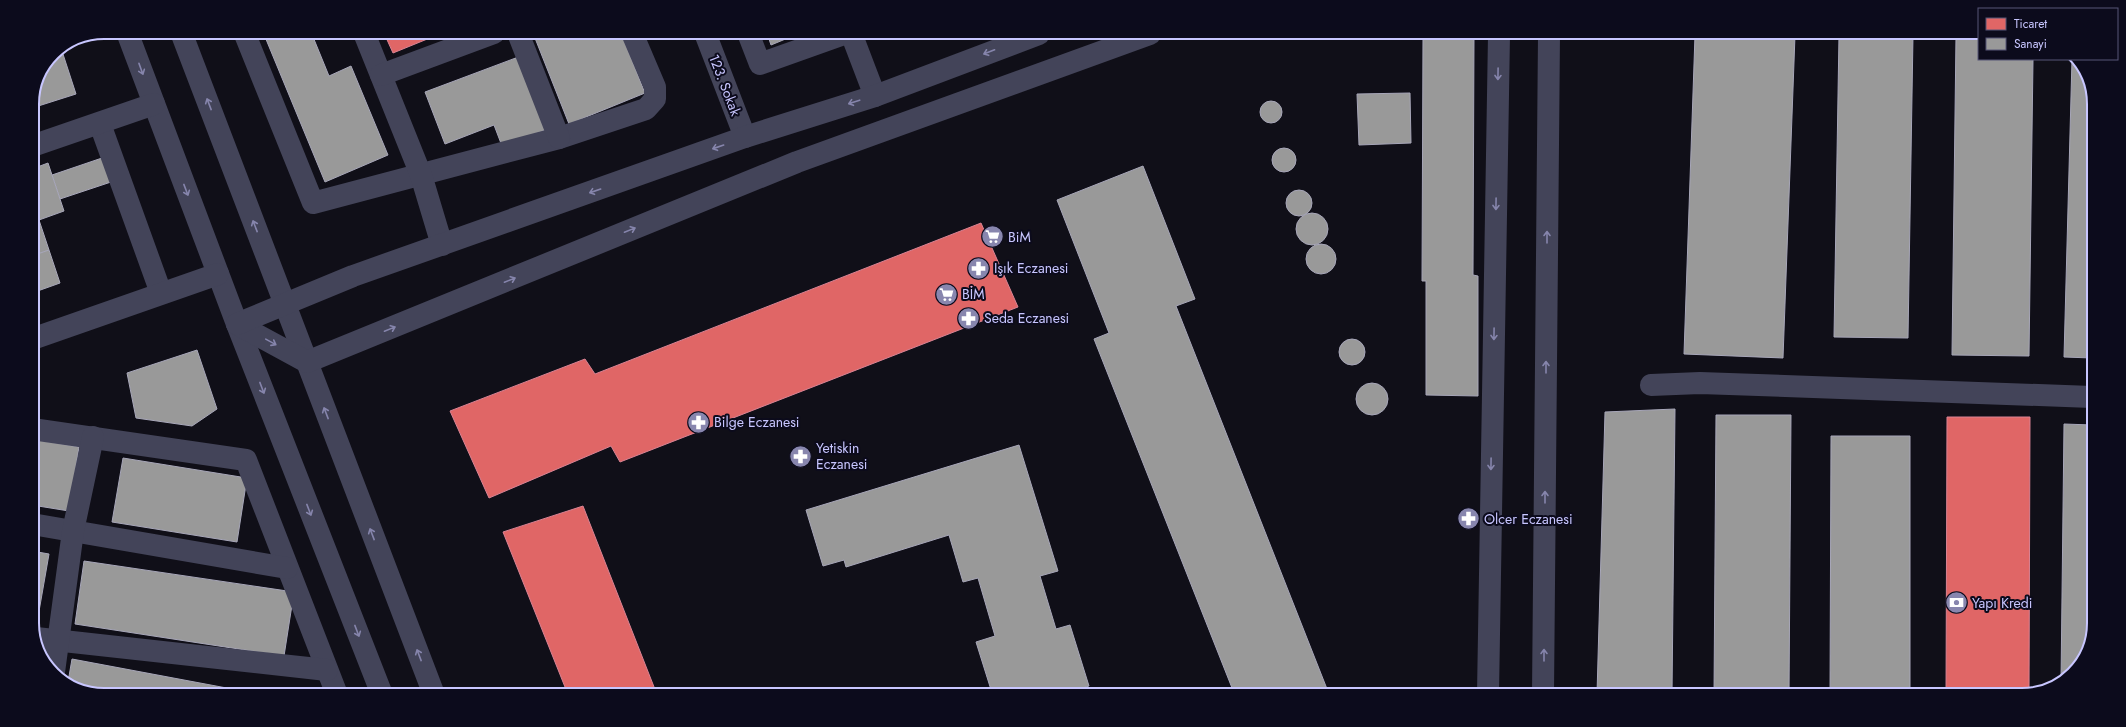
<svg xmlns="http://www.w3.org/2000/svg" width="2126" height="727" viewBox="0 0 2126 727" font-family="Jost,sans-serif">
<rect width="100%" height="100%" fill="#100f18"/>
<g fill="#e06666" stroke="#d98394">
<path d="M 384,33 L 442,33 L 393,53 Z"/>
<path d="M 981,223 L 1018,307 L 620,462 L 611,446 L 489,498 L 450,411 L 585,359 L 595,374 Z"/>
<path d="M 1947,417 L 2030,417 L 2029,693 L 2022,695 L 1946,695 Z"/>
<path d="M 583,506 L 656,692 L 567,692 L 503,532 Z"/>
</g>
<g fill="#999" stroke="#a7a6b8">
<path d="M 263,32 L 311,32 L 329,76 L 351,66 L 388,155 L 325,182 Z"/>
<path d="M 533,33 L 621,33 L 645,93 L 569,124 Z"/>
<path d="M 767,33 L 800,33 L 771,45 Z"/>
<path d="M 1423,35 L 1474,35 L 1473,275 L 1478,276 L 1478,396 L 1426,395 L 1426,281 L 1422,281 Z"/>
<path d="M 1695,35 L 1795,35 L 1783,358 L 1684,354 Z"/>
<path d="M 1839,35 L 1913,35 L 1908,338 L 1834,337 Z"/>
<path d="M 1956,36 L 1979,36 L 1979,59 L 2033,59 L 2029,356 L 1952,355 Z"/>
<path d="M 61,48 L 76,94 L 32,108 L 32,99 L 53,53 Z"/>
<path d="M 521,56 L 548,129 L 502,146 L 494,125 L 445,144 L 425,92 Z"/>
<path d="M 2072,59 L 2079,60 L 2094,99 L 2092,358 L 2064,357 Z"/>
<path d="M 1410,93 L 1411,143 L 1359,145 L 1357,94 Z"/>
<circle cx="1271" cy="112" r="11"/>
<circle cx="1284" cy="160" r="12"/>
<path d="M 102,158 L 111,182 L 60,199 L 52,175 Z"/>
<path d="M 48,163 L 64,211 L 39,220 L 49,250 L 32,256 L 32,169 Z"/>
<path d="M 1143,166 L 1195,299 L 1176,306 L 1329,694 L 1234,693 L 1094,339 L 1109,333 L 1057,200 Z"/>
<circle cx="1299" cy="203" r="13"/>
<circle cx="1312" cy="229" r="16"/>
<circle cx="1321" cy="259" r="15"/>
<path d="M 49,250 L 60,283 L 32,293 L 32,256 Z"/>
<circle cx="1352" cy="352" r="13"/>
<path d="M 197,350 L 217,409 L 192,426 L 136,418 L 127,373 Z"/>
<circle cx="1372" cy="399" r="16"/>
<path d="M 1675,409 L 1672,694 L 1597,694 L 1605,412 Z"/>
<path d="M 1716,415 L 1791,415 L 1789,695 L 1714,694 Z"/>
<path d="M 2064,424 L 2092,425 L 2090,646 L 2066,680 L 2061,682 Z"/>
<path d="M 1831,436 L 1910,436 L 1910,695 L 1830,695 Z"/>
<path d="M 32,439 L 79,447 L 69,511 L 32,505 Z"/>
<path d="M 1019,445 L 1058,571 L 1040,576 L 1056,629 L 1070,625 L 1089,686 L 1066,693 L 1018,693 L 1017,691 L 992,693 L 976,642 L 995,636 L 978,578 L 963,582 L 949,535 L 846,567 L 844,560 L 823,566 L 806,510 Z"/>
<path d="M 123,458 L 247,478 L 237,542 L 112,522 Z"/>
<path d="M 32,551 L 49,554 L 38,617 L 32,616 Z"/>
<path d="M 84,561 L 294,592 L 284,656 L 75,624 Z"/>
<path d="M 72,659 L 248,692 L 81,691 L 68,682 Z"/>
</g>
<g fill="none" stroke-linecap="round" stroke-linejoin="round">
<g stroke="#434459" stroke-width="22">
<path d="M 127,32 L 237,324 L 381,692"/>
<path d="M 181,32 L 433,692"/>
<path d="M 244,32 L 313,203 L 559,138 L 646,109 L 655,99 L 655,87 L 632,33"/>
<path d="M 364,33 L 421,175 L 442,245"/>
<path d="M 518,33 L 559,138"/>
<path d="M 705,33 L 745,137"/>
<path d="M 748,33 L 760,64 L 847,33"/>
<path d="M 851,33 L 875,96"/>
<path d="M 381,75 L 494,33"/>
<path d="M 100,124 L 161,293"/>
<path d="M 32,146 L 154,104"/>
<path d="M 237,324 L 307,362 L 797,162 L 1150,34"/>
<path d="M 237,324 L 353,276 L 745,137 L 875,96 L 1039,34"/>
<path d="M 32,339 L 218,274"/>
<path d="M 1651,385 L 1700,383 L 2092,397"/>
<path d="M 32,429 L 246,460 L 336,692"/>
<path d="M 32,524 L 287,568"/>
<path d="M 36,638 L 327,670"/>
<path d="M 54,672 L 73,531 L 93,437"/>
<path d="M 1488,694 L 1499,35"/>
<path d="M 1543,694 L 1549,35"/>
</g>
</g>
<defs><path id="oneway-shaft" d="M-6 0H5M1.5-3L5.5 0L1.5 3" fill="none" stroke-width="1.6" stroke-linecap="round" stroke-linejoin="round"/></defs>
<g stroke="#8685ac">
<use href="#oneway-shaft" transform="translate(989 52) rotate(159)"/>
<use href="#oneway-shaft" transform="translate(141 69) rotate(70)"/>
<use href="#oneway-shaft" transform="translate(1498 74) rotate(91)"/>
<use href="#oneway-shaft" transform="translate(854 102) rotate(162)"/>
<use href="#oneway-shaft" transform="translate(209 104) rotate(-111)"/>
<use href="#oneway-shaft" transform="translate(718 147) rotate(161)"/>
<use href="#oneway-shaft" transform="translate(186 190) rotate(69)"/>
<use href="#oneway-shaft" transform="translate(595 191) rotate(161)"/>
<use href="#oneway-shaft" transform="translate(1496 204) rotate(91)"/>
<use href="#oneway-shaft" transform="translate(255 226) rotate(-111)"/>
<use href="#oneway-shaft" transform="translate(630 230) rotate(-22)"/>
<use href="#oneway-shaft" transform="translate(1547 237) rotate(-90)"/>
<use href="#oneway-shaft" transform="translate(510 280) rotate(-22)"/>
<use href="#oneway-shaft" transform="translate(390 329) rotate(-22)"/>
<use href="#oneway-shaft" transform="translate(1494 334) rotate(91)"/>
<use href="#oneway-shaft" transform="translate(271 342) rotate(29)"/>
<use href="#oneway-shaft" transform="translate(1546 367) rotate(-90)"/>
<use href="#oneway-shaft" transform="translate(262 388) rotate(69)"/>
<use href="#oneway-shaft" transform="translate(326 413) rotate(-111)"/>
<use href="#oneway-shaft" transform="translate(1491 464) rotate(91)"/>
<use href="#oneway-shaft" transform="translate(1545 497) rotate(-90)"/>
<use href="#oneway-shaft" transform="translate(309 510) rotate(69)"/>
<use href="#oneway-shaft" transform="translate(372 534) rotate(-111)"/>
<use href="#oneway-shaft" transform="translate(357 631) rotate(69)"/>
<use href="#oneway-shaft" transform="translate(419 655) rotate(-111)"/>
<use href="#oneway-shaft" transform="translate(1544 655) rotate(-90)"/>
</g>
<defs>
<symbol id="supermarket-disc" viewBox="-11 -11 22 22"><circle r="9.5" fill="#8886ae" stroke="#0c0b1c"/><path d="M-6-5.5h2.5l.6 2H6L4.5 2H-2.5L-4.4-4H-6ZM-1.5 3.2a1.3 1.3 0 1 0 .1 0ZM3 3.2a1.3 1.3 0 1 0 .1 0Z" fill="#fff"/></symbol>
<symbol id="pharmacy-disc" viewBox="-11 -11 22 22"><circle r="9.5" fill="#8886ae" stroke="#0c0b1c"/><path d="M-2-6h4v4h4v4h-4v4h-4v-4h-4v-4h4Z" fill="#fff"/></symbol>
<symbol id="bank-disc" viewBox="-11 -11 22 22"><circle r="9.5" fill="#8886ae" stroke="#0c0b1c"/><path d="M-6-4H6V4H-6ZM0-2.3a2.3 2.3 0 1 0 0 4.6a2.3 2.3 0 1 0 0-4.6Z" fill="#fff"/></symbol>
</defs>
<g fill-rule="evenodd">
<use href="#supermarket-disc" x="980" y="224" width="25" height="25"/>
<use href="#pharmacy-disc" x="966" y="256" width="25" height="25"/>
<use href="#supermarket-disc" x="934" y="282" width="25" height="25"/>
<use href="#pharmacy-disc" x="956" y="306" width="25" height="25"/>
<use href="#pharmacy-disc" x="686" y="410" width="25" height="25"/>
<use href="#pharmacy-disc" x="788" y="444" width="25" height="25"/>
<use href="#pharmacy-disc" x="1456" y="506" width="25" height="25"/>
<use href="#bank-disc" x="1944" y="590" width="25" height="25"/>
</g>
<g text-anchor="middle" stroke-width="4" stroke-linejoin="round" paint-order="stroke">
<g font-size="14" fill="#c8c6ff" stroke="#0c0b1c">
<text transform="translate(725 85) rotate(69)" y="5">123. Sokak</text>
</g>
<g font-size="14" fill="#c8c6ff" stroke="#0c0b1c" text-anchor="start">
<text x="1008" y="242">BiM</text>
<text x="994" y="273">Işık Eczanesi</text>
<text x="962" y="299">BİM</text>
<text x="984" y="323">Seda Eczanesi</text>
<text x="714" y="427">Bilge Eczanesi</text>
<text x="816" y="453">Yetiskin<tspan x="816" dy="16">Eczanesi</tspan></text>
<text x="1484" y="524">Olcer Eczanesi</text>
<text x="1972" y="608">Yapı Kredi</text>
</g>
</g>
<path d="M0 0H2126V727H0ZM104 39H2022A65 65 0 0 1 2087 104V623A65 65 0 0 1 2022 688H104A65 65 0 0 1 39 623V104A65 65 0 0 1 104 39Z" fill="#0c0b1c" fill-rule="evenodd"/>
<path fill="none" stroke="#c8c6ff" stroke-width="2" d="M104 39H2022A65 65 0 0 1 2087 104V623A65 65 0 0 1 2022 688H104A65 65 0 0 1 39 623V104A65 65 0 0 1 104 39Z"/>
<rect x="1978" y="8" width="140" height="52" fill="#0c0b1c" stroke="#575677"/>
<rect x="1986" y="18" width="20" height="12" fill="#e06666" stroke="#575677"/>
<text x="2014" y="28" font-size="12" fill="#c8c6ff">Ticaret</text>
<rect x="1986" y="38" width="20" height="12" fill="#999999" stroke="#575677"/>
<text x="2014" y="48" font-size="12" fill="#c8c6ff">Sanayi</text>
</svg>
